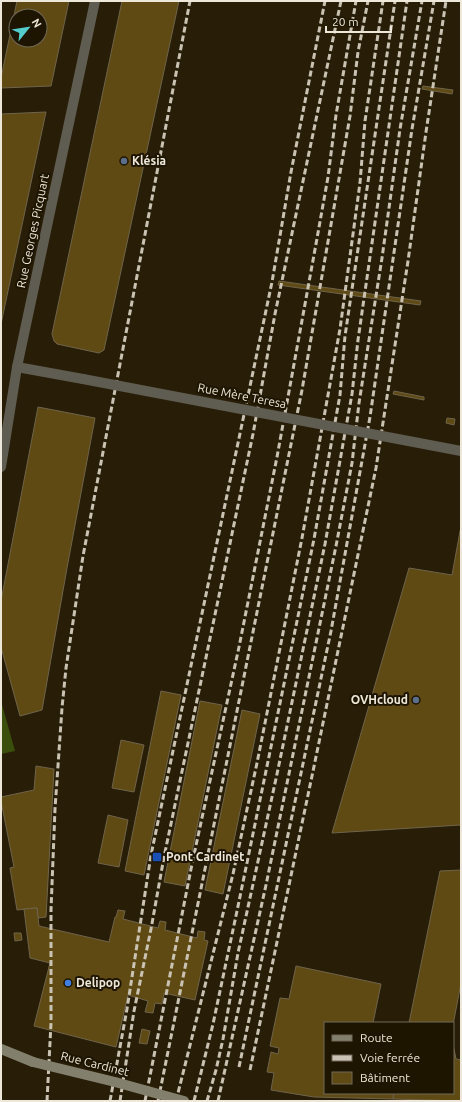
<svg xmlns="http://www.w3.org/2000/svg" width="462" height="1102" viewBox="0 0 462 1102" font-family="Ubuntu,sans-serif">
<rect width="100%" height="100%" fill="#281e07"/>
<path fill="#3a4f0c" d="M 1,701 L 15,751 L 1,754 Z"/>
<g fill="#5f4a14" stroke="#6f644b" fill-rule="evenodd">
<path d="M 17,1 L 69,1 L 51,86 L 1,88 L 1,78 ZM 16,16 L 40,16 L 40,40 L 16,40 Z"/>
<path d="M 122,1 L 179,1 L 104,350 L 99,353 L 57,344 L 54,341 L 52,334 Z"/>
<path d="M 423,86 L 453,90 L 452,94 L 422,89 Z"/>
<path d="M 46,112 L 25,211 L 1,324 L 1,114 Z"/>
<path d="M 279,281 L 421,301 L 420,305 L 278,285 Z"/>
<path d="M 394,391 L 424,397 L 424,400 L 393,394 Z"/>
<path d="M 38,407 L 95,418 L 67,568 L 42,710 L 20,716 L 1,647 L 1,601 Z"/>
<path d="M 447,418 L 455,419 L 454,425 L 446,423 Z"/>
<path d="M 461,526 L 461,825 L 332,833 L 409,568 L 452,575 Z"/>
<path d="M 161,691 L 181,695 L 144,875 L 125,871 Z"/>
<path d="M 200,701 L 222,705 L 185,886 L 164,882 Z"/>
<path d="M 242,710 L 260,714 L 223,894 L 205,890 Z"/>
<path d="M 121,740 L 144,745 L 134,792 L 112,788 Z"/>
<path d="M 36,766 L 54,769 L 46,917 L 38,918 L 37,908 L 17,910 L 10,868 L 14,867 L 1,801 L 1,797 L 34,790 Z"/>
<path d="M 108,815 L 128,820 L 119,867 L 98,863 Z"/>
<path d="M 461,870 L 461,983 L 453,1025 L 453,1023 L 409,1023 L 440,871 Z"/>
<path d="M 37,908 L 39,926 L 109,942 L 115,917 L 116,917 L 118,910 L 125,911 L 123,919 L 158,928 L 160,921 L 166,922 L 165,930 L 197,938 L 198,931 L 205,932 L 204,940 L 208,941 L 195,1000 L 164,993 L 162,1004 L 155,1003 L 153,1013 L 145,1012 L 148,1001 L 128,995 L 116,1047 L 34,1026 L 50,963 L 30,958 L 24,909 Z"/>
<path d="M 14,933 L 21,933 L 22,940 L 15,941 Z"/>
<path d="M 296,966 L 381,984 L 373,1023 L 325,1023 L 325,1093 L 394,1093 L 393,1099 L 314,1097 L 271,1090 L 274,1073 L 267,1072 L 271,1052 L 278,1054 L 279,1048 L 270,1046 L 280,998 L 289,999 Z"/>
<path d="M 142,1029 L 150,1031 L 147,1044 L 139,1043 Z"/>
<path d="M 453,1044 L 456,1059 L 461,1060 L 461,1101 L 393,1099 L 394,1093 L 453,1093 Z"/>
</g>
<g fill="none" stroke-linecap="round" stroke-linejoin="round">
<g stroke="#5f5c51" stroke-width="10">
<path d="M 17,367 L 83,379"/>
<path d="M 1,467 L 17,367 L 95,1"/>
</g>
<path stroke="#837f6d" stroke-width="10" d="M 1,1049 L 33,1062"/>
<g stroke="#cac3b3" stroke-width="3" stroke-dasharray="6 3" stroke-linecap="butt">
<path d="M 239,1067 L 331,631 L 370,417 L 412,129 L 434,1"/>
<path d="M 250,1070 L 312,776 L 376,468 L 408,261 L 426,132 L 446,1"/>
<path d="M 47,1101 L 51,1023 L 51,910 L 55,809 L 62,708 L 66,668 L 83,556 L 190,1"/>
<path d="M 110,1101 L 127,1009 L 151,855 L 272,282 L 291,172 L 325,1"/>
<path d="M 120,1101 L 134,1011 L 151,929 L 164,857 L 253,434 L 275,314 L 341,1"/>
<path d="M 145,1101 L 192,864 L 239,647 L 277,457 L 316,244 L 328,177 L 336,115 L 356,1"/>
<path d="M 158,1101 L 302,390 L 350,116 L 358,52 L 368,1"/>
<path d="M 176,1101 L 233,874 L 257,763 L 302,538 L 340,329 L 360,183 L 365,121 L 383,1"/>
<path d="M 194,1101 L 213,1024 L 237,911 L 314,539 L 340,395 L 345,336 L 395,1"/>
<path d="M 207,1101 L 216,1070 L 223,1039 L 238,953 L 277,774 L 325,544 L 352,394 L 358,340 L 407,1"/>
<path d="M 218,1101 L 266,885 L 336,546 L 352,463 L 359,403 L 382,258 L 400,129 L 422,1"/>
</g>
<path stroke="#5f5c51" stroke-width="10" d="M 83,379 L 461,451"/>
<path stroke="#837f6d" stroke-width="10" d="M 33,1062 L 115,1082 L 184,1101"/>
</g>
<g fill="#5c6f8a" stroke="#1e1501" stroke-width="1.5">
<circle cx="124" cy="161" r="4"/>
<circle cx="416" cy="700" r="4"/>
</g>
<rect fill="#1a4fb4" stroke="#1e1501" stroke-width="1.5" x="152" y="852" width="10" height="10" rx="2"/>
<circle fill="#3f7fe0" stroke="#1e1501" stroke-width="1.5" cx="68" cy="983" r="4"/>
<g text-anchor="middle" stroke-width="4" stroke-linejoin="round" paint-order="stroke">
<g font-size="12" font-weight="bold" fill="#eee8da" stroke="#1e1501" text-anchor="start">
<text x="132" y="165">Klésia</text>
<text x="408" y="704" text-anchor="end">OVHcloud</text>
<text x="166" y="861">Pont Cardinet</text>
<text x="76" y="987">Delipop</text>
</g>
<g font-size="12" fill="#eee8da" stroke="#1e1501">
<text transform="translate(33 231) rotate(-78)" y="4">Rue Georges Picquart</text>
<text transform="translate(242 396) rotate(11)" y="4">Rue Mère Teresa</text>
<text transform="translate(95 1064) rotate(14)" y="4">Rue Cardinet</text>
</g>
</g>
<rect width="462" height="1102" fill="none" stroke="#eee8da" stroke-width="4"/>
<rect x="324" y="1022" width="130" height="72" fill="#1e1501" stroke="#716958"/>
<rect x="332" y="1035" width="20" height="6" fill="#837f6d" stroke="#716958"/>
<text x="360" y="1042" font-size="12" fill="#eee8da">Route</text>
<rect x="332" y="1055" width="20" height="6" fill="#cac3b3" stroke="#716958"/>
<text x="360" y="1062" font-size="12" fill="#eee8da">Voie ferrée</text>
<rect x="332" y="1072" width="20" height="12" fill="#5f4a14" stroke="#716958"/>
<text x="360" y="1082" font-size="12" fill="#eee8da">Bâtiment</text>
<g transform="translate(28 28) rotate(60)"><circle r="19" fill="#1e1501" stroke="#716958"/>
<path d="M0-3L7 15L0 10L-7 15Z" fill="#53cdcb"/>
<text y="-6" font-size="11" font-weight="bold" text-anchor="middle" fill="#eee8da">N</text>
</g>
<path d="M326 26v6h65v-6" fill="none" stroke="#eee8da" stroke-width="2"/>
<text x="332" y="26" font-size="12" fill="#eee8da" stroke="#1e1501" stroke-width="3" paint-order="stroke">20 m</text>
</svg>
